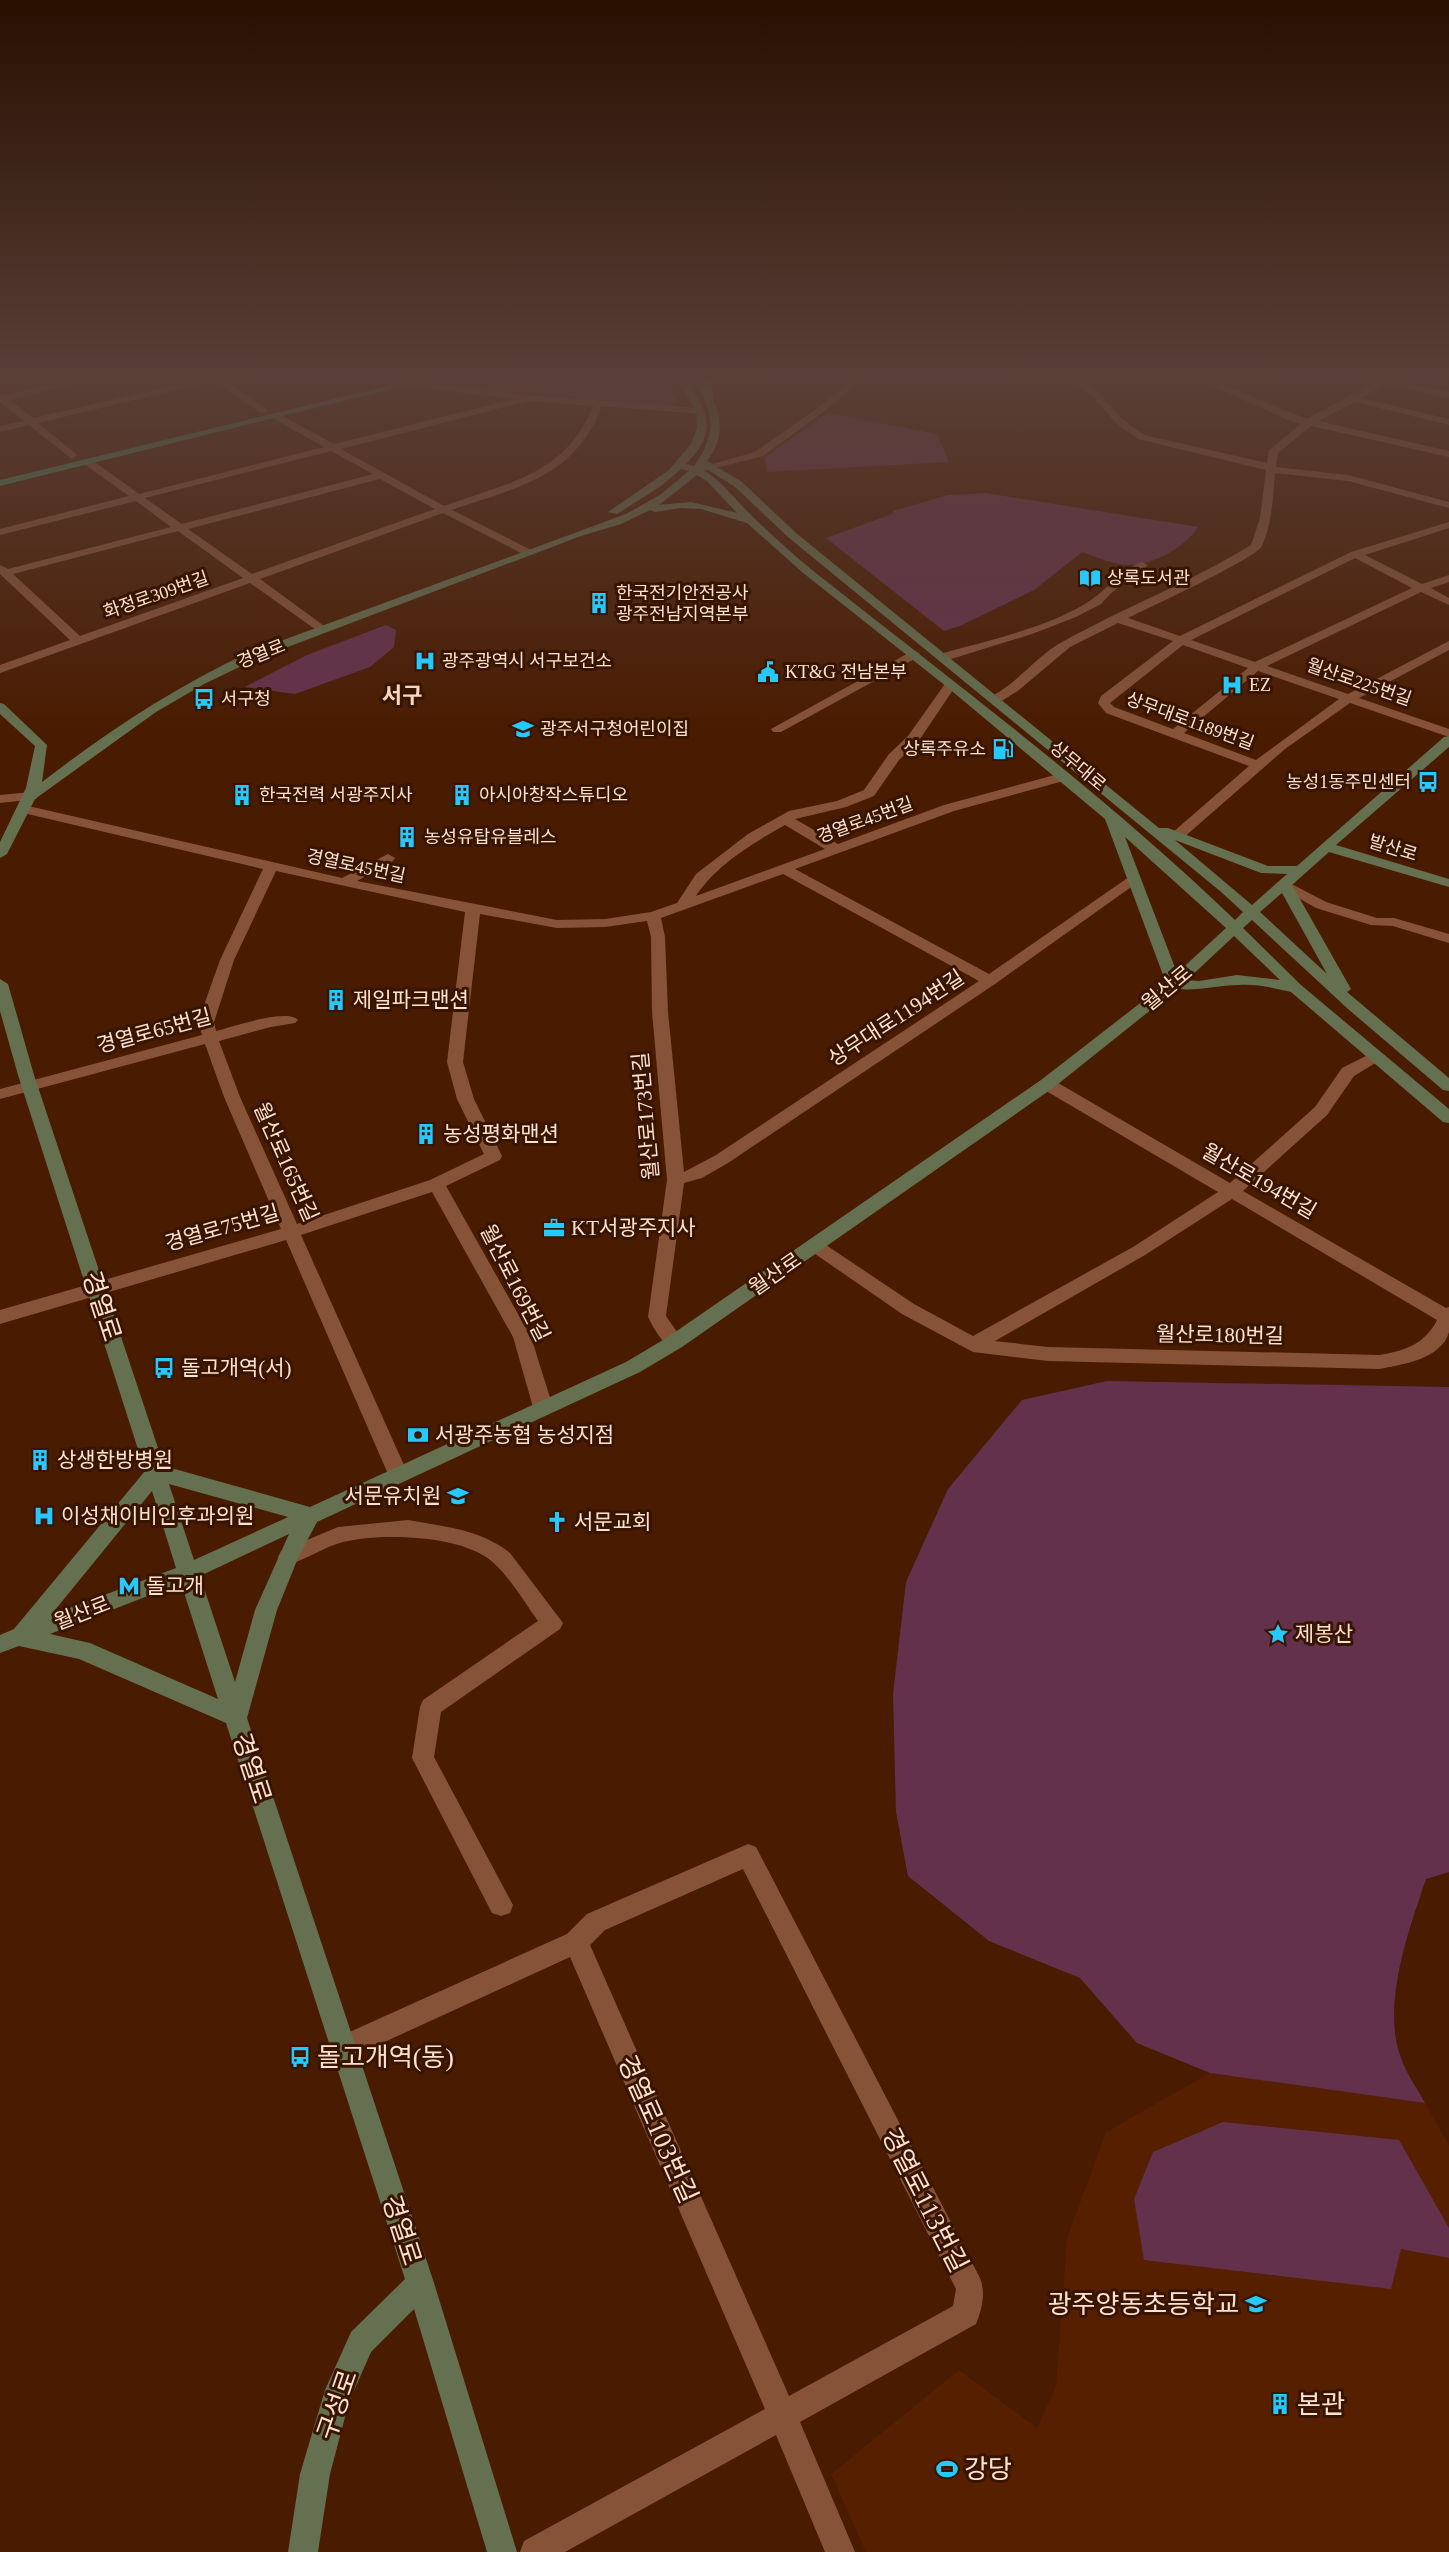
<svg xmlns="http://www.w3.org/2000/svg" width="1449" height="2552" viewBox="0 0 1449 2552" font-family="'Times New Roman','Noto Sans KR',serif">
<rect width="100%" height="100%" fill="#491b00"/>
<path fill="#551f00" d="M 1210,2073 L 1425,2103 L 1449,2145 L 1449,2552 L 866,2552 L 831,2474 L 959,2370 L 1037,2428 L 1056,2386 L 1067,2238 L 1106,2132 Z"/>
<g fill="#64314d">
<path d="M 449,380 L 663,380 L 677,400 L 674,404 L 666,406 L 458,387 Z"/>
<path d="M 827,413 L 937,434 L 949,462 L 767,472 L 765,457 Z"/>
<path d="M 986,493 L 1198,527 C 1184,549 1146,570 1119,564 C 1107,562 1094,556 1082,552 L 1034,590 L 960,626 L 944,631 L 826,538 L 892,514 L 893,511 L 948,495 Z"/>
<path d="M 386,625 L 396,630 L 394,647 L 370,667 L 295,694 L 245,687 L 307,655 Z"/>
<path d="M 1107,1381 L 1449,1387 L 1449,1872 L 1426,1879 C 1409,1929 1381,2006 1401,2058 C 1406,2073 1417,2088 1425,2103 L 1210,2073 L 1137,2043 L 1080,1978 L 989,1941 L 908,1876 L 896,1812 L 893,1694 L 906,1582 L 948,1489 L 1022,1400 Z"/>
<path d="M 1223,2122 L 1399,2140 L 1449,2228 L 1449,2258 L 1401,2249 L 1391,2289 L 1144,2260 L 1134,2199 L 1153,2152 Z"/>
</g>
<g fill="none" stroke-linecap="round" stroke-linejoin="round">
<g fill="#875338" fill-rule="evenodd">
<path d="M 71,380 L 88,380 L 10,400 L 33,418 L 198,380 L 225,380 L 269,411 L 261,413 L 215,381 L 38,423 L 76,454 L 77,456 L 72,459 L 29,425 L 0,432 L 0,426 L 24,421 L 0,402 L 0,393 L 5,395 Z"/>
<path d="M 851,380 L 861,380 L 825,411 L 763,456 L 696,473 L 691,470 L 755,452 L 819,407 Z"/>
<path d="M 1073,380 L 1083,380 L 1101,395 L 1122,419 L 1144,435 L 1267,463 L 1269,450 L 1301,424 L 1291,421 L 1199,380 L 1211,380 L 1307,419 L 1378,380 L 1393,380 L 1449,392 L 1449,398 L 1385,384 L 1362,398 L 1449,419 L 1449,425 L 1355,402 L 1318,421 L 1449,451 L 1449,457 L 1311,426 L 1278,453 L 1276,467 L 1348,475 L 1449,502 L 1449,508 L 1348,481 L 1275,473 C 1273,497 1272,524 1262,546 C 1255,559 1148,608 1128,618 L 1180,636 L 1351,552 L 1449,522 L 1449,528 L 1365,555 L 1422,584 L 1449,575 L 1449,582 L 1431,588 L 1449,598 L 1449,605 L 1421,592 L 1267,666 L 1348,694 L 1449,641 L 1449,650 L 1359,698 L 1449,729 L 1449,737 L 1350,703 L 1285,749 L 1182,839 L 1172,839 L 1170,836 L 1172,833 L 1249,766 L 1106,713 L 1098,703 L 1101,696 L 1173,641 L 1118,623 L 1070,647 L 1019,690 L 1000,702 L 992,702 L 990,699 L 992,696 C 1019,682 1037,655 1064,641 C 1125,607 1191,582 1251,545 L 1260,518 L 1266,470 L 1138,439 L 1116,423 L 1095,399 ZM 1355,558 L 1412,588 L 1255,662 L 1191,640 ZM 1183,645 L 1248,668 L 1173,729 L 1114,707 L 1110,703 ZM 1258,671 L 1339,699 L 1256,760 L 1184,733 Z"/>
<path d="M 409,381 L 529,395 L 701,408 L 706,411 L 701,414 L 602,406 C 575,478 517,487 452,510 L 531,550 L 531,554 L 523,554 L 443,513 L 260,579 L 327,628 L 327,632 L 319,632 L 250,583 L 0,673 L 0,665 L 70,640 L 0,574 L 0,565 L 8,569 L 171,527 L 136,501 L 0,535 L 0,529 L 129,496 L 84,464 L 84,460 L 92,460 L 139,494 L 324,447 L 273,418 L 273,414 L 279,414 L 334,444 L 514,399 L 406,386 L 404,384 ZM 529,401 L 593,406 C 566,475 507,483 444,506 L 341,449 ZM 331,451 L 373,474 L 182,524 L 145,498 ZM 380,479 L 435,509 L 252,574 L 188,529 ZM 178,531 L 243,578 L 80,636 L 13,574 Z"/>
<path d="M 1142,562 L 1148,565 L 1146,567 L 1111,593 L 1101,604 L 1076,617 L 1032,634 L 948,660 L 944,661 L 938,657 L 940,654 C 988,640 1049,628 1091,600 C 1108,589 1122,568 1142,562 Z"/>
<path d="M 914,650 L 920,654 L 918,657 L 781,732 L 773,732 L 771,729 Z"/>
<path d="M 951,680 L 957,684 L 918,742 L 899,760 L 874,796 L 846,807 L 795,819 L 838,844 L 944,805 L 1062,773 L 1069,777 L 1067,780 L 954,811 L 795,869 L 989,974 L 1129,877 L 1134,876 L 1141,880 L 995,984 L 728,1163 L 702,1178 L 684,1183 L 666,1316 L 684,1342 L 682,1347 C 665,1352 655,1330 648,1317 L 667,1180 L 652,1012 L 651,937 L 647,921 L 605,927 L 557,928 L 480,914 L 463,1062 L 474,1099 L 502,1156 L 500,1160 L 446,1186 L 531,1337 L 553,1407 L 550,1412 L 543,1414 L 536,1412 L 533,1407 L 513,1337 L 432,1192 L 301,1235 L 408,1474 L 405,1480 L 398,1482 L 391,1480 L 388,1474 L 286,1240 L 0,1324 L 0,1310 L 281,1229 L 224,1097 L 205,1044 L 0,1099 L 0,1089 L 202,1035 L 198,1022 L 220,960 L 263,869 L 19,812 L 17,809 L 19,806 L 24,805 L 342,878 L 388,854 L 395,858 L 393,861 L 357,881 L 557,920 L 605,919 L 651,912 L 677,903 L 696,874 L 748,834 L 789,811 L 837,801 L 864,790 L 889,754 L 908,736 L 947,681 ZM 785,825 L 825,849 L 696,896 C 716,865 753,843 785,825 ZM 276,871 L 465,912 L 447,1062 L 457,1099 L 484,1154 L 430,1180 L 297,1224 L 240,1097 L 219,1041 L 271,1027 L 295,1023 L 298,1020 C 287,1008 232,1027 216,1031 L 214,1022 L 234,960 ZM 783,874 L 979,981 L 716,1155 L 684,1172 L 668,1012 L 665,937 L 661,918 Z"/>
<path d="M 31,792 L 36,793 L 38,796 L 36,799 L 0,803 L 0,795 Z"/>
<path d="M 1284,880 L 1326,902 L 1377,918 L 1394,918 L 1449,934 L 1449,943 L 1393,926 L 1371,925 L 1316,908 L 1279,887 L 1277,884 Z"/>
<path d="M 1376,1051 L 1384,1056 L 1382,1059 L 1354,1076 L 1327,1115 L 1243,1191 L 1446,1308 L 1449,1307 C 1449,1315 1449,1325 1449,1332 C 1442,1359 1401,1365 1379,1369 L 1048,1361 L 973,1352 L 902,1314 L 808,1249 L 805,1245 L 808,1241 L 814,1239 L 820,1241 L 914,1304 L 973,1336 L 1133,1247 L 1218,1192 L 1041,1088 L 1039,1084 L 1041,1080 L 1053,1080 L 1230,1183 L 1315,1107 L 1342,1068 ZM 1232,1199 L 1437,1320 L 1435,1324 C 1421,1346 1403,1351 1379,1355 L 1048,1347 L 995,1341 L 1145,1255 Z"/>
<path d="M 408,1520 C 443,1526 482,1530 510,1553 L 563,1623 L 560,1629 L 441,1712 L 434,1757 L 513,1905 L 510,1913 L 501,1916 L 492,1913 L 412,1758 L 420,1707 L 423,1700 L 538,1621 C 524,1602 506,1570 486,1557 C 453,1535 381,1533 343,1542 C 324,1547 307,1559 288,1565 L 281,1563 L 278,1557 L 281,1551 L 338,1527 Z"/>
<path d="M 748,1844 L 756,1847 L 980,2278 C 986,2293 982,2309 976,2324 L 800,2422 L 855,2552 L 825,2552 L 776,2435 L 565,2552 L 520,2552 L 524,2541 L 765,2409 L 570,1957 L 343,2061 L 334,2057 L 330,2048 L 334,2039 L 567,1934 L 587,1914 ZM 743,1869 L 956,2289 L 953,2306 L 789,2396 L 590,1945 L 605,1930 Z"/>
</g>
<path fill="#64704f" fill-rule="evenodd" d="M 678,380 L 687,380 C 708,413 718,432 686,464 L 694,466 C 717,434 715,411 692,380 L 701,380 C 721,405 728,434 707,461 L 742,482 L 796,533 L 1159,828 L 1168,828 L 1268,866 L 1297,866 L 1444,737 L 1449,736 L 1449,747 L 1336,845 L 1449,879 L 1449,887 L 1329,852 L 1292,885 L 1351,989 L 1347,992 L 1449,1078 L 1449,1091 L 1443,1090 L 1348,1009 L 1252,920 L 1243,928 L 1301,985 L 1449,1109 L 1449,1123 L 1443,1122 L 1291,992 C 1274,988 1257,984 1239,985 C 1217,985 1201,991 1177,989 L 1053,1088 L 682,1347 L 640,1372 L 317,1522 L 298,1558 L 277,1610 L 247,1718 L 434,2283 L 517,2552 L 487,2552 L 414,2309 L 371,2352 L 349,2402 L 330,2474 L 318,2552 L 288,2552 L 300,2474 L 325,2390 L 351,2332 L 405,2279 L 226,1723 L 79,1659 L 19,1646 L 0,1653 L 0,1635 L 14,1629 L 145,1471 L 18,1075 L 0,1011 L 0,979 L 8,984 L 34,1075 L 164,1466 L 310,1507 L 626,1362 L 668,1337 L 1041,1080 L 1166,983 L 1105,819 L 947,687 L 802,572 L 747,523 L 701,509 L 680,508 L 655,512 L 650,510 L 621,524 L 581,536 L 256,659 L 204,684 L 156,712 L 35,799 L 7,854 L 0,858 L 0,842 L 26,788 L 35,746 L 0,714 L 0,703 L 4,704 L 47,745 L 42,782 C 107,732 173,688 248,653 L 626,514 L 660,495 L 689,471 L 681,469 L 661,486 L 617,514 L 608,512 L 669,470 L 691,444 L 697,428 L 696,412 ZM 703,467 L 734,486 L 788,537 L 1220,891 L 1243,912 L 1235,920 C 1103,793 955,683 812,570 C 792,554 773,536 754,518 C 737,502 723,482 702,469 ZM 697,475 L 707,481 L 737,513 L 691,502 L 659,505 ZM 1125,837 L 1226,928 L 1177,973 ZM 1175,840 L 1261,873 L 1287,874 L 1252,905 ZM 1282,893 L 1327,974 L 1260,912 ZM 1234,936 L 1280,980 L 1237,975 L 1199,981 L 1187,980 ZM 169,1484 L 288,1517 L 194,1560 ZM 152,1491 L 176,1568 L 51,1615 ZM 289,1534 L 255,1610 L 235,1682 L 200,1576 ZM 181,1583 L 218,1699 L 90,1643 L 50,1634 Z"/>
<g fill="#418c67" fill-rule="evenodd">
<path d="M 412,380 L 428,380 L 0,486 L 0,480 Z"/>
<path d="M 702,380 L 712,380 L 713,401 L 705,399 Z"/>
</g>
</g>
<linearGradient id="sky" x2="0" y2="1"><stop stop-color="#280f00"/><stop offset="0.51" stop-color="#593f37"/><stop offset="1" stop-color="#593f37" stop-opacity="0"/></linearGradient>
<rect width="1449" height="738" fill="url(#sky)"/>
<defs>
<symbol id="library-bare" viewBox="-9 -9 18 18"><path d="M-6-4Q-3-5.5-.7-3.5V5Q-3 3-6 4ZM6-4Q3-5.5 .7-3.5V5Q3 3 6 4Z" fill="#26c9fe" stroke="#381502" stroke-width="2.5" paint-order="stroke"/></symbol>
<symbol id="building-bare" viewBox="-9 -9 18 18"><path d="M-4-6H4V6H1V3H-1V6H-4ZM-2.5-4.3h1.7v1.8h-1.7ZM.8-4.3h1.7v1.8H.8ZM-2.5-1h1.7V.8h-1.7ZM.8-1h1.7V.8H.8Z" fill="#26c9fe" stroke="#381502" stroke-width="2.5" paint-order="stroke"/></symbol>
<symbol id="hospital-bare" viewBox="-9 -9 18 18"><path d="M-5-5h3v3.5h4V-5h3V5h-3V1.5h-4V5h-3Z" fill="#26c9fe" stroke="#381502" stroke-width="2.5" paint-order="stroke"/></symbol>
<symbol id="civic-bare" viewBox="-9 -9 18 18"><path d="M-.6-6.5H3V-4.5H.6V-3L4-1V1h2V6H-6V1h2V-1L-.6-3ZM-1.2 2.5V6h2.4V2.5Z" fill="#26c9fe" stroke="#381502" stroke-width="2.5" paint-order="stroke"/></symbol>
<symbol id="bus-bare" viewBox="-9 -9 18 18"><path d="M-5-6H5V4H4V6H2V4H-2V6H-4V4H-5ZM-3.5-4V0h7V-4ZM-3.5 1.2v1.5H-2V1.2ZM2 1.2v1.5H3.5V1.2Z" fill="#26c9fe" stroke="#381502" stroke-width="2.5" paint-order="stroke"/></symbol>
<symbol id="school-bare" viewBox="-9 -9 18 18"><path d="M0-5L7-2L0 1L-7-2ZM-4 1L0 2.5L4 1V4Q0 6-4 4Z" fill="#26c9fe" stroke="#381502" stroke-width="2.5" paint-order="stroke"/></symbol>
<symbol id="fuel-bare" viewBox="-9 -9 18 18"><path d="M-5.5-6h7V0h2V4h1.3V-2.5L3-4.5l.8-.8L6-3V5H2.5V1h-1V6h-7ZM-4.2-4.7v3.2H.2V-4.7Z" fill="#26c9fe" stroke="#381502" stroke-width="2.5" paint-order="stroke"/></symbol>
<symbol id="office-bare" viewBox="-9 -9 18 18"><path d="M-6-3h4V-5.5h4V-3h4V5H-6ZM-1-4.5V-3h2v-1.5ZM-6 0V1H6V0Z" fill="#26c9fe" stroke="#381502" stroke-width="2.5" paint-order="stroke"/></symbol>
<symbol id="bank-bare" viewBox="-9 -9 18 18"><path d="M-6-4H6V4H-6ZM0-2.3a2.3 2.3 0 1 0 0 4.6a2.3 2.3 0 1 0 0-4.6Z" fill="#26c9fe" stroke="#381502" stroke-width="2.5" paint-order="stroke"/></symbol>
<symbol id="church-bare" viewBox="-9 -9 18 18"><path d="M-1.2-6h2.4v3.5h3.3v2.4h-3.3V6h-2.4V-.1h-3.3v-2.4h3.3Z" fill="#26c9fe" stroke="#381502" stroke-width="2.5" paint-order="stroke"/></symbol>
<symbol id="metro-bare" viewBox="-9 -9 18 18"><path d="M-5.5 5V-5H-3L0 0L3-5H5.5V5H3V-.5L0 4L-3-.5V5Z" fill="#26c9fe" stroke="#381502" stroke-width="2.5" paint-order="stroke"/></symbol>
<symbol id="sight-bare" viewBox="-9 -9 18 18"><path d="M0-6L1.8-2.2L6-1.7L2.9 1.2L3.7 5.4L0 3.3L-3.7 5.4L-2.9 1.2L-6-1.7L-1.8-2.2Z" fill="#26c9fe" stroke="#381502" stroke-width="2.5" paint-order="stroke"/></symbol>
<symbol id="stadium-bare" viewBox="-9 -9 18 18"><path d="M0-5a6.5 5 0 1 0 0 10a6.5 5 0 1 0 0-10ZM-3.5-1.8h7v3.6h-7Z" fill="#26c9fe" stroke="#381502" stroke-width="2.5" paint-order="stroke"/></symbol>
</defs>
<g fill-rule="evenodd">
<use href="#library-bare" x="1075" y="563" width="30" height="30"/>
<use href="#building-bare" x="584" y="588" width="30" height="30"/>
<use href="#hospital-bare" x="410" y="646" width="30" height="30"/>
<use href="#civic-bare" x="753" y="657" width="30" height="30"/>
<use href="#hospital-bare" x="1217" y="670" width="30" height="30"/>
<use href="#bus-bare" x="189" y="684" width="30" height="30"/>
<use href="#school-bare" x="508" y="714" width="30" height="30"/>
<use href="#fuel-bare" x="988" y="734" width="30" height="30"/>
<use href="#bus-bare" x="1413" y="767" width="30" height="30"/>
<use href="#building-bare" x="227" y="780" width="30" height="30"/>
<use href="#building-bare" x="447" y="780" width="30" height="30"/>
<use href="#building-bare" x="392" y="822" width="30" height="30"/>
<use href="#building-bare" x="321" y="985" width="30" height="30"/>
<use href="#building-bare" x="411" y="1119" width="30" height="30"/>
<use href="#office-bare" x="539" y="1213" width="30" height="30"/>
<use href="#bus-bare" x="149" y="1353" width="30" height="30"/>
<use href="#bank-bare" x="403" y="1420" width="30" height="30"/>
<use href="#building-bare" x="25" y="1445" width="30" height="30"/>
<use href="#school-bare" x="443" y="1481" width="30" height="30"/>
<use href="#hospital-bare" x="29" y="1501" width="30" height="30"/>
<use href="#church-bare" x="542" y="1507" width="30" height="30"/>
<use href="#metro-bare" x="114" y="1571" width="30" height="30"/>
<use href="#sight-bare" x="1263" y="1619" width="30" height="30"/>
<use href="#bus-bare" x="285" y="2042" width="30" height="30"/>
<use href="#school-bare" x="1241" y="2289" width="30" height="30"/>
<use href="#building-bare" x="1265" y="2389" width="30" height="30"/>
<use href="#stadium-bare" x="932" y="2454" width="30" height="30"/>
</g>
<g text-anchor="middle" stroke-width="6" stroke-linejoin="round" paint-order="stroke">
<g font-size="18" fill="#ffe0d1" stroke="#381502" text-anchor="start">
<text x="1107" y="584">상록도서관</text>
<text x="616" y="599">한국전기안전공사<tspan x="616" dy="21">광주전남지역본부</tspan></text>
<text x="442" y="667">광주광역시 서구보건소</text>
<text x="785" y="678">KT&amp;G 전남본부</text>
<text x="1249" y="691">EZ</text>
<text x="221" y="705">서구청</text>
<text x="540" y="735">광주서구청어린이집</text>
<text x="986" y="755" text-anchor="end">상록주유소</text>
<text x="1411" y="788" text-anchor="end">농성1동주민센터</text>
<text x="259" y="801">한국전력 서광주지사</text>
<text x="479" y="801">아시아창작스튜디오</text>
<text x="424" y="843">농성유탑유블레스</text>
</g>
<g font-size="18" fill="#ffe0d1" stroke="#381502">
<text transform="translate(156 595) rotate(-19)" y="6">화정로309번길</text>
<text transform="translate(261 654) rotate(-22)" y="6">경열로</text>
<text transform="translate(1359 682) rotate(19)" y="6">월산로225번길</text>
<text transform="translate(1190 721) rotate(20)" y="6">상무대로1189번길</text>
<text transform="translate(1078 766) rotate(40)" y="6">상무대로</text>
<text transform="translate(865 820) rotate(-20)" y="6">경열로45번길</text>
<text transform="translate(1393 848) rotate(17)" y="6">발산로</text>
<text transform="translate(356 866) rotate(12)" y="6">경열로45번길</text>
</g>
<g font-size="21" fill="#ffe0d1" stroke="#381502">
<text transform="translate(1167 988) rotate(-40)" y="7">월산로</text>
<text transform="translate(896 1018) rotate(-33)" y="7">상무대로1194번길</text>
<text transform="translate(154 1031) rotate(-15)" y="7">경열로65번길</text>
<text transform="translate(646 1116) rotate(-95)" y="7">월산로173번길</text>
<text transform="translate(286 1162) rotate(66)" y="7">월산로165번길</text>
<text transform="translate(1259 1181) rotate(30)" y="7">월산로194번길</text>
<text transform="translate(222 1228) rotate(-16)" y="7">경열로75번길</text>
<text transform="translate(775 1274) rotate(-35)" y="7">월산로</text>
<text transform="translate(515 1283) rotate(63)" y="7">월산로169번길</text>
<text transform="translate(1220 1335) rotate(1)" y="7">월산로180번길</text>
<text transform="translate(82 1613) rotate(-21)" y="7">월산로</text>
</g>
<g font-size="21" fill="#ffe0d1" stroke="#381502" text-anchor="start">
<text x="353" y="1007">제일파크맨션</text>
<text x="443" y="1141">농성평화맨션</text>
<text x="571" y="1235">KT서광주지사</text>
<text x="181" y="1375">돌고개역(서)</text>
<text x="435" y="1442">서광주농협 농성지점</text>
<text x="57" y="1467">상생한방병원</text>
<text x="441" y="1503" text-anchor="end">서문유치원</text>
<text x="61" y="1523">이성채이비인후과의원</text>
<text x="574" y="1529">서문교회</text>
<text x="146" y="1593">돌고개</text>
<text x="1295" y="1641">제봉산</text>
</g>
<g font-size="22" font-weight="bold" fill="#f9d4c2" stroke="#381502">
<text x="402" y="703">서구</text>
</g>
<g font-size="26" fill="#ffe0d1" stroke="#381502">
<text transform="translate(102 1306) rotate(72)" y="9">경열로</text>
<text transform="translate(252 1768) rotate(72)" y="9">경열로</text>
<text transform="translate(658 2129) rotate(66)" y="9">경열로103번길</text>
<text transform="translate(925 2200) rotate(63)" y="9">경열로113번길</text>
<text transform="translate(402 2230) rotate(72)" y="9">경열로</text>
<text transform="translate(337 2405) rotate(-71)" y="9">구성로</text>
</g>
<g font-size="26" fill="#ffe0d1" stroke="#381502" text-anchor="start">
<text x="317" y="2066">돌고개역(동)</text>
<text x="1239" y="2313" text-anchor="end">광주양동초등학교</text>
<text x="1297" y="2413">본관</text>
<text x="964" y="2478">강당</text>
</g>
</g>
</svg>
